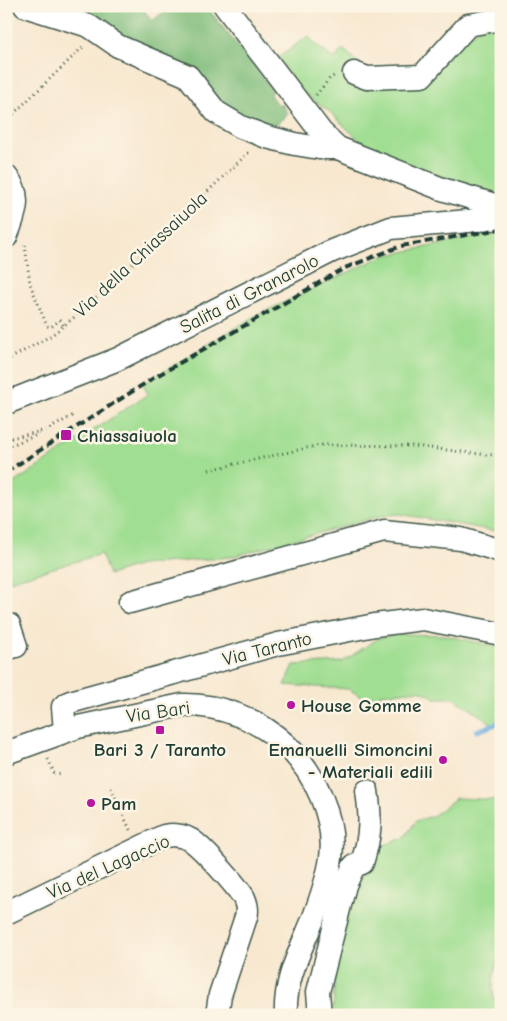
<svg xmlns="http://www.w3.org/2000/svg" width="507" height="1021" viewBox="0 0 507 1021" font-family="'Comic Neue',sans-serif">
<rect width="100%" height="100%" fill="#fcf5e5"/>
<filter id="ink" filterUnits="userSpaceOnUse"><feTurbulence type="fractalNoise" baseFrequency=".02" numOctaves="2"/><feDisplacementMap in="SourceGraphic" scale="10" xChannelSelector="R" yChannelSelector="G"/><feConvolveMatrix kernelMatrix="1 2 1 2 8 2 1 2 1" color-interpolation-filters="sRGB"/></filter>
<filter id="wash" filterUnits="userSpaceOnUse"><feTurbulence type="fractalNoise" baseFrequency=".0096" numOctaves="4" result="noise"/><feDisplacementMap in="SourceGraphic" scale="20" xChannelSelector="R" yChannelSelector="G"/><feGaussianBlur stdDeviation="1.12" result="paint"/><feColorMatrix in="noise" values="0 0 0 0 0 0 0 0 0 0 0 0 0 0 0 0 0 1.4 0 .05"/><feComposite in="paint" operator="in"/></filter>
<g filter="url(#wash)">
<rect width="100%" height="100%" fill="#f8e8d0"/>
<g fill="#a0de92" stroke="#608e63">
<path d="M 501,14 L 501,193 L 495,197 L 387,159 L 362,143 L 329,111 L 299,90 L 278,58 L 308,36 L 317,46 L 334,59 L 343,49 L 367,71 L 420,68 Z"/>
<path d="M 501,232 L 501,532 L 400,514 L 381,516 L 231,557 L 141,565 L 109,575 L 101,554 L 6,582 L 6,488 L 148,394 L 143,384 L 255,316 L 383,256 Z"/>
<path d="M 397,634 L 445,635 L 501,648 L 501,726 L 494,725 L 454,698 L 436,698 L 419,690 L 382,694 L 365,700 L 349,689 L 285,685 L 294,665 L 342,662 L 379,638 Z"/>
<path d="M 456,798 L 501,800 L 501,952 C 496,963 492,981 493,992 C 494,1000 501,1006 501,1015 L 333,1015 L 335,970 L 356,877 L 371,868 L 381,846 L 404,838 L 416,821 L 433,816 Z"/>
</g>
<path fill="#80bd7c" stroke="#507d58" d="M 68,6 L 141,6 L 152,21 L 171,6 L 206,6 L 272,89 L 270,95 L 277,104 L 283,105 L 288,114 L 267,132 L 129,48 L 88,13 Z"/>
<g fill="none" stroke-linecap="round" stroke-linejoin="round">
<path stroke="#6dade1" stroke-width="5.5" d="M 477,731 L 501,722"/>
</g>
</g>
<g filter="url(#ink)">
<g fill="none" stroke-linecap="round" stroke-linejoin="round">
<defs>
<g id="minor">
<path d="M 25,6 L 89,26 L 118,46 L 188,76 L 216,112 L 241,127 L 267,137 L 295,144 L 319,148 L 338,148"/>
<path d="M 225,6 L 321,132 L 338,148 L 442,189 L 501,207"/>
<path d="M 354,73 L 367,78 L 422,76 L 468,25 L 501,19"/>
<path d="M 6,176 C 23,195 15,215 6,237"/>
<path d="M 6,403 L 118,359 L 332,251 L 391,228 L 501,218"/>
<path d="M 130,602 L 384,531 L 461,539 L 501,551"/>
<path d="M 6,649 L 16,646 L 9,625"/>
<path d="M 65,731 L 63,707 L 70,702 L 278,644 L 375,625 L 423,619 L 501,634"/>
<path d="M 6,753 L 78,727 L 182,705 C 220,704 258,719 286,745 C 315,773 336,818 331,858 C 328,878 321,898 314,917 C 301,950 284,979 286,1015"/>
<path d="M 6,913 L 164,836 C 174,834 182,835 191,840 C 203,848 237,886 244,898 C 247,905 248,911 246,917 L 220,995 L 217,1015"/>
<path d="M 320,1015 L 318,992 L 345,885 L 354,866 L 362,863 C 371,835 371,819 367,791"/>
</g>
</defs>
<use href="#minor" stroke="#40574b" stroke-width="25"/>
<g stroke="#40574b" stroke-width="3" stroke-dasharray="1 4" stroke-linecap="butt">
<path d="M 316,95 L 330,78 L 336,75"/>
<path d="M 6,121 L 83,47"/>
<path d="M 25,245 L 30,284 L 47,326 L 51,327 L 60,320 L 64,326"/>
<path d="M 6,361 L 52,335 L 87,307 L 249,152"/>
<path d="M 6,439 L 47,430 L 74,415"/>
<path d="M 6,447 L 42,433"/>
<path d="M 209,470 L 320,445 L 414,446 L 487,455 L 501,454"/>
<path d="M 48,759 L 54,773 L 62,775"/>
<path d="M 111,788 L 131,832"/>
</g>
<use href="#minor" stroke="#fff" stroke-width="22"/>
<path stroke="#1f3d34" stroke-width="4" stroke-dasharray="8 4" stroke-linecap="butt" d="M 6,472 L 155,377 L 345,268 L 401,246 L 501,229"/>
</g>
</g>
<g fill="#b5179e" stroke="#fcf5e5" stroke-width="2">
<rect x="60" y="429" width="12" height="12" rx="2.5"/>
<circle cx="291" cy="705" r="5"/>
<rect x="155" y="725" width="10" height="10" rx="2.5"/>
<circle cx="443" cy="760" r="5"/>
<circle cx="91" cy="803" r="5"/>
</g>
<g text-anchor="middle" stroke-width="5" stroke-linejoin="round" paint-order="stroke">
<g font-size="19" fill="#1f3d34" stroke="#fcf5e5">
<text transform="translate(140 254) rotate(-43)" y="7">Via della Chiassaiuola</text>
<text transform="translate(249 293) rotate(-27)" y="7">Salita di Granarolo</text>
<text transform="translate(267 648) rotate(-14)" y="7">Via Taranto</text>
<text transform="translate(158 711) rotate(-8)" y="7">Via Bari</text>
<text transform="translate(108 866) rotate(-24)" y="7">Via del Lagaccio</text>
</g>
<g font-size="19" font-weight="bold" fill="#1f3d34" stroke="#fcf5e5" text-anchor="start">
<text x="77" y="442">Chiassaiuola</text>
<text x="301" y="712">House Gomme</text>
<text x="160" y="756" text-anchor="middle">Bari 3 / Taranto</text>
<text x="433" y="756" text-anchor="end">Emanuelli Simoncini<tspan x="433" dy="22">- Materiali edili</tspan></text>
<text x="101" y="810">Pam</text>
</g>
</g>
<rect width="507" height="1021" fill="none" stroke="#fcf5e5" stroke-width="25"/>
</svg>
